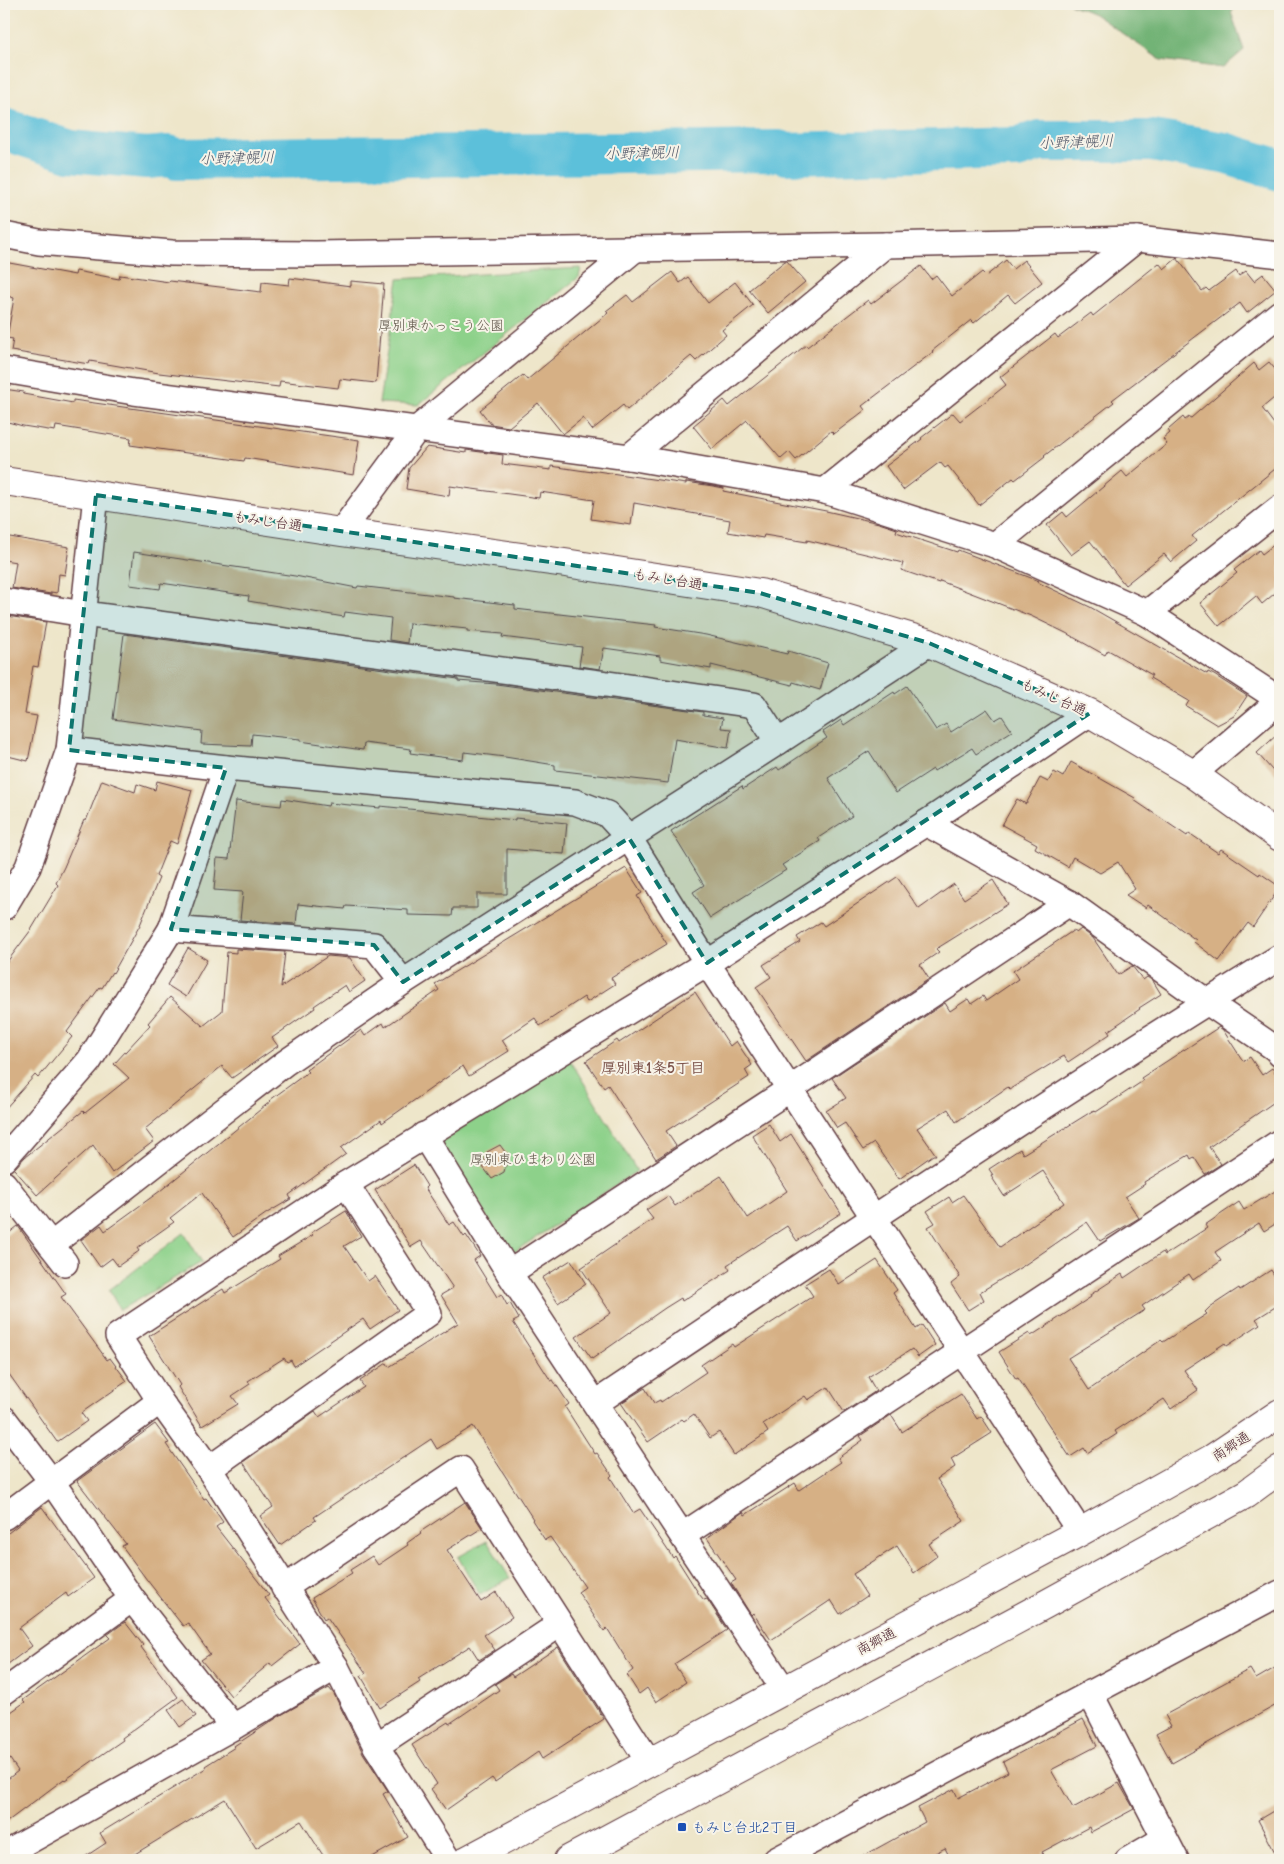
<svg xmlns="http://www.w3.org/2000/svg" width="1284" height="1864" viewBox="0 0 1284 1864" font-family="'Comic Neue','Klee One',sans-serif">
<rect width="100%" height="100%" fill="#f7f3e8"/>
<filter id="ink" filterUnits="userSpaceOnUse"><feTurbulence type="fractalNoise" baseFrequency=".02" numOctaves="2"/><feDisplacementMap in="SourceGraphic" scale="10" xChannelSelector="R" yChannelSelector="G"/><feConvolveMatrix kernelMatrix="1 2 1 2 8 2 1 2 1" color-interpolation-filters="sRGB"/></filter>
<filter id="wash" filterUnits="userSpaceOnUse"><feTurbulence type="fractalNoise" baseFrequency=".0096" numOctaves="4" result="noise"/><feDisplacementMap in="SourceGraphic" scale="20" xChannelSelector="R" yChannelSelector="G"/><feGaussianBlur stdDeviation="1.12" result="paint"/><feColorMatrix in="noise" values="0 0 0 0 0 0 0 0 0 0 0 0 0 0 0 0 0 1.4 0 .05"/><feComposite in="paint" operator="in"/></filter>
<g filter="url(#wash)">
<rect width="100%" height="100%" fill="#eee6ca"/>
<g fill="#8dd18a" stroke="#6c785a">
<path d="M 581,268 L 579,277 L 418,405 L 379,403 L 398,279 Z"/>
<path d="M 569,1058 L 637,1171 L 511,1254 L 436,1141 Z"/>
<path d="M 184,1233 L 202,1262 L 120,1310 L 109,1290 Z"/>
<path d="M 487,1541 L 510,1578 L 480,1595 L 458,1557 Z"/>
</g>
<path fill="#72b376" stroke="#5e6950" d="M 1070,4 L 1240,4 L 1231,12 L 1244,50 L 1223,68 L 1161,60 L 1094,14 Z"/>
<g fill="none" stroke-linecap="round" stroke-linejoin="round">
<path stroke="#5cc0da" stroke-width="42" d="M 4,129 L 70,151 L 147,158 L 169,156 L 176,159 L 778,151 L 787,154 L 1017,148 L 1039,141 L 1152,141 L 1224,153 L 1280,170"/>
</g>
<g id="blocks">
<g fill="#d6b085">
<path d="M 1177,258 L 1202,291 L 1206,288 L 1209,291 L 1236,271 L 1239,276 L 1246,271 L 1254,281 L 1263,274 L 1276,290 L 1247,313 L 1240,303 L 1112,400 L 1114,402 L 1044,456 L 1045,457 L 1015,480 L 1013,478 L 979,505 L 948,466 L 945,468 L 940,462 L 903,490 L 886,466 L 922,439 L 921,438 L 953,413 L 960,421 L 991,397 L 1006,385 L 1000,377 L 1055,334 L 1058,338 L 1091,313 L 1093,316 L 1159,263 L 1164,269 Z"/>
<path d="M 1006,260 L 1013,269 L 1024,260 L 1042,282 L 1015,303 L 1008,295 L 974,323 L 971,320 L 932,351 L 933,352 L 862,406 L 865,410 L 834,434 L 831,431 L 796,460 L 789,452 L 781,459 L 747,420 L 712,449 L 693,426 L 724,400 L 729,406 L 806,345 L 807,347 L 868,300 L 871,304 L 921,266 L 931,279 L 936,275 L 952,296 L 982,272 L 986,276 Z"/>
<path d="M 785,261 L 787,261 L 805,282 L 768,313 L 749,290 Z"/>
<path d="M 4,262 L 75,275 L 76,271 L 119,279 L 120,275 L 169,282 L 170,281 L 261,292 L 262,282 L 289,285 L 290,278 L 351,286 L 351,281 L 384,284 L 376,383 L 340,379 L 338,388 L 280,381 L 279,387 L 159,373 L 90,361 L 89,364 L 11,351 L 13,339 L 7,338 L 14,298 L 4,295 Z"/>
<path d="M 672,272 L 680,283 L 688,277 L 708,303 L 735,282 L 753,305 L 722,330 L 726,335 L 696,361 L 691,356 L 627,410 L 623,405 L 592,430 L 583,418 L 563,434 L 538,403 L 509,427 L 491,424 L 480,410 L 523,375 L 527,380 L 608,313 L 606,311 L 627,295 L 633,302 Z"/>
<path d="M 1269,362 L 1280,375 L 1280,393 L 1262,408 L 1280,432 L 1280,465 L 1192,536 L 1196,541 L 1171,562 L 1164,554 L 1125,585 L 1090,541 L 1071,555 L 1047,525 L 1063,512 L 1067,517 L 1122,471 L 1127,477 L 1167,444 L 1163,439 L 1170,433 L 1168,430 L 1183,417 L 1185,420 L 1189,417 L 1191,418 L 1254,363 L 1259,370 Z"/>
<path d="M 4,389 L 24,392 L 23,394 L 73,403 L 73,400 L 359,440 L 354,475 L 245,458 L 244,461 L 130,445 L 131,438 L 56,426 L 55,431 L 23,426 L 4,421 Z"/>
<path d="M 427,447 L 466,453 L 466,450 L 503,455 L 502,464 L 551,470 L 551,466 L 592,472 L 590,470 L 686,484 L 686,482 L 713,486 L 724,488 L 723,491 L 826,511 L 879,523 L 897,529 L 896,532 L 957,552 L 958,550 L 1039,581 L 1037,582 L 1090,607 L 1207,674 L 1208,672 L 1214,675 L 1247,696 L 1234,716 L 1217,725 L 1186,706 L 1189,701 L 1150,678 L 1152,675 L 1108,650 L 1105,655 L 1066,633 L 1031,616 L 940,581 L 939,583 L 901,570 L 903,563 L 807,540 L 807,542 L 764,535 L 763,538 L 728,532 L 730,520 L 634,503 L 631,525 L 591,519 L 594,500 L 540,492 L 539,498 L 450,486 L 449,496 L 406,489 L 409,468 Z"/>
<path d="M 4,536 L 69,547 L 65,575 L 59,574 L 57,593 L 51,592 L 51,594 L 12,588 L 16,562 L 4,560 Z"/>
<path d="M 1280,540 L 1280,589 L 1262,604 L 1256,596 L 1219,626 L 1200,603 L 1237,573 L 1234,570 L 1259,550 L 1262,554 Z"/>
<path d="M 134,552 L 295,576 L 357,588 L 358,586 L 454,597 L 454,598 L 515,605 L 515,609 L 656,625 L 655,627 L 706,635 L 787,654 L 788,651 L 828,663 L 820,690 L 793,682 L 792,685 L 711,665 L 711,669 L 660,660 L 660,656 L 604,648 L 600,669 L 579,666 L 582,647 L 502,637 L 503,634 L 467,631 L 467,629 L 409,623 L 407,643 L 389,640 L 391,618 L 345,612 L 344,617 L 248,601 L 249,596 L 161,583 L 160,589 L 130,585 Z"/>
<path d="M 7,616 L 46,622 L 38,667 L 33,666 L 25,714 L 37,716 L 28,761 L 4,755 L 4,617 Z"/>
<path d="M 124,634 L 458,679 L 458,681 L 496,684 L 703,712 L 703,715 L 723,718 L 721,728 L 731,729 L 728,748 L 675,739 L 668,783 L 555,770 L 555,765 L 505,757 L 464,752 L 463,760 L 410,753 L 411,749 L 364,743 L 363,750 L 300,741 L 300,739 L 252,734 L 251,746 L 201,744 L 202,731 L 113,719 Z"/>
<path d="M 907,686 L 936,730 L 946,724 L 951,732 L 987,709 L 995,720 L 1002,716 L 1012,731 L 976,754 L 972,748 L 934,771 L 933,769 L 896,793 L 869,751 L 828,778 L 852,816 L 818,838 L 820,841 L 782,865 L 786,870 L 710,918 L 693,892 L 704,885 L 671,831 L 742,786 L 743,789 L 777,767 L 779,770 L 827,738 L 823,732 L 841,720 L 844,725 L 894,692 L 895,694 Z"/>
<path d="M 1280,732 L 1280,779 L 1257,753 Z"/>
<path d="M 1071,762 L 1135,798 L 1134,800 L 1187,836 L 1189,833 L 1218,853 L 1221,849 L 1259,875 L 1260,873 L 1280,887 L 1253,927 L 1248,923 L 1219,961 L 1194,942 L 1196,940 L 1148,905 L 1146,908 L 1126,895 L 1135,889 L 1118,862 L 1100,873 L 1073,857 L 1068,867 L 1035,848 L 1037,844 L 1002,825 L 1017,799 L 1026,804 L 1040,778 L 1048,782 L 1054,772 L 1063,777 Z"/>
<path d="M 102,780 L 135,792 L 137,784 L 155,790 L 157,781 L 192,790 L 177,844 L 170,841 L 156,876 L 159,878 L 140,925 L 113,973 L 112,972 L 102,988 L 100,987 L 67,1032 L 72,1037 L 38,1078 L 35,1075 L 4,1110 L 4,966 L 31,930 L 58,885 L 56,883 L 64,867 L 84,820 L 86,821 Z"/>
<path d="M 282,799 L 328,806 L 329,803 L 380,808 L 380,806 L 515,820 L 515,818 L 567,823 L 564,854 L 507,849 L 507,894 L 477,894 L 477,908 L 453,908 L 452,916 L 408,915 L 408,910 L 346,906 L 345,909 L 298,904 L 296,924 L 240,920 L 243,892 L 214,890 L 217,858 L 229,859 L 236,801 L 281,806 Z"/>
<path d="M 626,868 L 642,893 L 637,896 L 667,944 L 611,978 L 615,984 L 587,1002 L 584,997 L 540,1026 L 535,1018 L 502,1040 L 509,1051 L 469,1076 L 463,1066 L 382,1123 L 381,1120 L 341,1148 L 346,1154 L 289,1195 L 291,1199 L 267,1213 L 233,1237 L 202,1193 L 170,1218 L 174,1222 L 137,1248 L 139,1251 L 118,1266 L 112,1258 L 100,1267 L 81,1240 L 101,1225 L 105,1231 L 160,1191 L 271,1101 L 270,1100 L 308,1072 L 306,1070 L 361,1030 L 365,1036 L 383,1023 L 385,1027 L 439,990 L 435,984 Z"/>
<path d="M 897,877 L 919,909 L 954,884 L 964,899 L 993,880 L 1008,904 L 936,949 L 939,952 L 920,965 L 929,979 L 806,1061 L 756,987 L 771,977 L 763,965 L 800,942 L 797,937 L 821,922 L 824,926 Z"/>
<path d="M 1081,929 L 1093,938 L 1118,975 L 1132,966 L 1143,980 L 1147,977 L 1153,981 L 1161,994 L 1139,1008 L 1140,1009 L 1108,1031 L 1110,1034 L 1068,1062 L 1064,1056 L 1010,1089 L 1008,1087 L 956,1122 L 948,1109 L 917,1128 L 936,1155 L 933,1155 L 899,1179 L 874,1143 L 863,1150 L 845,1123 L 837,1128 L 826,1111 L 846,1098 L 832,1078 L 945,1003 L 950,1011 L 968,999 L 971,1004 L 983,996 L 986,1001 L 1018,979 L 1013,971 L 1074,930 L 1076,933 Z"/>
<path d="M 188,948 L 207,960 L 186,997 L 167,985 Z"/>
<path d="M 236,949 L 285,952 L 281,987 L 328,956 L 350,958 L 365,981 L 349,992 L 345,985 L 314,1006 L 315,1008 L 272,1038 L 278,1046 L 232,1078 L 222,1066 L 145,1129 L 154,1141 L 112,1173 L 93,1145 L 37,1195 L 14,1169 L 25,1157 L 83,1111 L 85,1113 L 129,1078 L 114,1064 L 150,1025 L 148,1023 L 170,997 L 203,1026 L 222,1011 L 227,952 L 236,953 Z"/>
<path d="M 695,992 L 730,1046 L 736,1041 L 752,1065 L 745,1070 L 749,1077 L 666,1131 L 676,1146 L 656,1159 L 608,1085 L 604,1088 L 586,1061 L 617,1040 L 619,1043 Z"/>
<path d="M 1219,1027 L 1223,1030 L 1243,1061 L 1250,1057 L 1262,1075 L 1272,1068 L 1280,1080 L 1280,1098 L 1209,1147 L 1221,1164 L 1205,1174 L 1194,1157 L 1191,1159 L 1189,1155 L 1144,1182 L 1145,1184 L 1125,1197 L 1139,1218 L 1100,1241 L 1087,1222 L 1023,1266 L 980,1292 L 984,1300 L 968,1310 L 951,1284 L 960,1277 L 928,1227 L 935,1223 L 927,1211 L 949,1197 L 952,1202 L 963,1195 L 1000,1247 L 1064,1203 L 1043,1171 L 1004,1196 L 991,1176 L 993,1175 L 989,1169 L 1020,1149 L 1023,1154 L 1094,1110 L 1096,1112 L 1143,1081 L 1141,1078 Z"/>
<path d="M 769,1124 L 780,1142 L 791,1134 L 841,1213 L 797,1241 L 787,1226 L 727,1265 L 730,1270 L 682,1301 L 681,1298 L 665,1308 L 592,1359 L 576,1337 L 611,1313 L 581,1268 L 653,1219 L 646,1210 L 668,1196 L 675,1206 L 721,1176 L 748,1218 L 787,1191 L 752,1135 Z"/>
<path d="M 500,1145 L 508,1156 L 504,1172 L 492,1179 L 483,1167 L 487,1152 Z"/>
<path d="M 414,1165 L 427,1186 L 425,1188 L 449,1225 L 454,1222 L 464,1237 L 466,1235 L 480,1256 L 474,1260 L 497,1297 L 501,1294 L 507,1305 L 510,1303 L 519,1319 L 513,1322 L 551,1381 L 553,1380 L 569,1404 L 565,1407 L 595,1454 L 597,1453 L 612,1475 L 610,1477 L 633,1513 L 640,1509 L 673,1558 L 675,1556 L 699,1594 L 704,1600 L 707,1599 L 727,1630 L 674,1664 L 686,1682 L 656,1702 L 647,1688 L 639,1694 L 627,1675 L 633,1670 L 607,1628 L 604,1631 L 578,1592 L 585,1587 L 550,1537 L 545,1540 L 532,1520 L 533,1519 L 473,1426 L 437,1449 L 431,1439 L 314,1517 L 316,1520 L 280,1545 L 260,1516 L 273,1507 L 243,1462 L 315,1411 L 319,1417 L 364,1387 L 360,1381 L 387,1363 L 389,1367 L 458,1323 L 441,1295 L 453,1288 L 421,1241 L 411,1247 L 375,1190 Z"/>
<path d="M 1280,1188 L 1280,1221 L 1264,1231 L 1259,1223 L 1215,1252 L 1221,1261 L 1193,1280 L 1189,1274 L 1142,1306 L 1145,1310 L 1068,1358 L 1089,1390 L 1161,1340 L 1163,1342 L 1207,1314 L 1205,1312 L 1210,1307 L 1239,1288 L 1240,1290 L 1271,1270 L 1280,1285 L 1280,1304 L 1256,1319 L 1260,1324 L 1227,1346 L 1225,1343 L 1184,1370 L 1198,1390 L 1171,1409 L 1164,1399 L 1115,1431 L 1117,1434 L 1087,1453 L 1084,1448 L 1070,1457 L 1018,1378 L 1016,1379 L 999,1352 L 1029,1333 L 1031,1336 L 1091,1297 L 1090,1295 L 1122,1274 L 1124,1278 L 1163,1252 L 1165,1255 L 1207,1228 L 1205,1225 L 1239,1202 L 1244,1210 Z"/>
<path d="M 346,1211 L 361,1236 L 344,1246 L 368,1281 L 375,1276 L 398,1310 L 370,1329 L 363,1319 L 294,1366 L 291,1360 L 287,1362 L 284,1358 L 248,1381 L 250,1384 L 232,1396 L 238,1404 L 202,1426 L 178,1387 L 180,1385 L 149,1336 L 223,1289 L 225,1293 L 280,1259 L 278,1256 L 313,1235 L 311,1233 Z"/>
<path d="M 18,1226 L 66,1294 L 61,1297 L 107,1360 L 110,1358 L 127,1381 L 81,1413 L 87,1421 L 57,1442 L 4,1367 L 4,1237 Z"/>
<path d="M 571,1260 L 586,1284 L 558,1303 L 542,1278 Z"/>
<path d="M 877,1260 L 897,1290 L 893,1293 L 916,1329 L 922,1325 L 935,1345 L 918,1357 L 912,1349 L 868,1377 L 876,1391 L 844,1412 L 828,1387 L 808,1400 L 805,1396 L 763,1424 L 768,1432 L 734,1455 L 719,1432 L 710,1438 L 694,1414 L 684,1421 L 682,1419 L 648,1442 L 621,1403 L 645,1388 L 654,1403 L 660,1400 L 661,1402 L 706,1372 L 701,1365 L 732,1344 L 734,1347 L 813,1296 L 805,1284 L 829,1269 L 839,1285 Z"/>
<path d="M 961,1394 L 977,1419 L 981,1416 L 992,1433 L 951,1459 L 955,1467 L 937,1479 L 964,1521 L 929,1544 L 937,1556 L 914,1573 L 897,1546 L 853,1574 L 867,1596 L 840,1614 L 831,1600 L 771,1640 L 753,1613 L 751,1615 L 731,1583 L 736,1580 L 707,1538 L 743,1512 L 745,1515 L 795,1483 L 799,1490 L 841,1462 L 838,1458 L 863,1440 L 860,1436 L 891,1415 L 902,1432 Z"/>
<path d="M 155,1424 L 169,1443 L 166,1444 L 174,1456 L 204,1499 L 206,1498 L 223,1522 L 216,1527 L 269,1595 L 265,1598 L 300,1644 L 272,1666 L 270,1663 L 231,1696 L 201,1660 L 210,1654 L 188,1623 L 183,1626 L 147,1580 L 122,1546 L 126,1544 L 77,1481 Z"/>
<path d="M 465,1502 L 482,1528 L 447,1550 L 481,1602 L 496,1592 L 512,1617 L 484,1635 L 495,1650 L 479,1660 L 470,1646 L 418,1679 L 420,1682 L 380,1708 L 361,1676 L 366,1673 L 327,1617 L 324,1619 L 312,1598 L 352,1573 L 350,1570 L 372,1556 L 378,1565 L 408,1545 L 407,1543 L 421,1533 L 420,1532 Z"/>
<path d="M 42,1507 L 94,1578 L 68,1597 L 66,1593 L 19,1628 L 32,1646 L 4,1667 L 4,1536 Z"/>
<path d="M 125,1622 L 143,1645 L 141,1647 L 178,1697 L 122,1738 L 123,1740 L 65,1780 L 64,1779 L 4,1824 L 4,1782 L 18,1771 L 4,1750 L 4,1717 L 25,1702 L 23,1700 L 110,1638 L 107,1635 Z"/>
<path d="M 558,1647 L 604,1719 L 542,1759 L 538,1752 L 495,1782 L 492,1778 L 446,1810 L 431,1789 L 437,1784 L 412,1745 L 448,1722 L 449,1724 L 499,1690 L 495,1684 L 511,1674 L 513,1677 Z"/>
<path d="M 1280,1665 L 1280,1703 L 1172,1763 L 1156,1734 L 1171,1726 L 1165,1715 L 1250,1669 L 1256,1679 Z"/>
<path d="M 329,1688 L 334,1694 L 363,1753 L 388,1791 L 383,1794 L 408,1837 L 367,1860 L 326,1860 L 301,1821 L 256,1848 L 225,1799 L 125,1860 L 80,1860 L 106,1843 L 100,1833 L 206,1768 L 205,1766 L 235,1747 L 234,1746 L 281,1715 Z"/>
<path d="M 183,1699 L 196,1716 L 180,1727 L 168,1710 Z"/>
<path d="M 1083,1719 L 1097,1746 L 1051,1770 L 1073,1808 L 1119,1783 L 1134,1809 L 1091,1832 L 1089,1827 L 1042,1852 L 1043,1854 L 1031,1860 L 951,1860 L 945,1848 L 922,1860 L 856,1860 L 925,1822 L 918,1808 L 954,1789 L 958,1798 L 1008,1772 L 1003,1762 Z"/>
<path d="M 1280,1807 L 1280,1860 L 1279,1860 L 1258,1820 Z"/>
</g>
</g>
</g>
<g filter="url(#ink)">
<use href="#blocks" fill-opacity="0" stroke="#633d43" stroke-width="1"/>
<g fill="none" stroke-linecap="round" stroke-linejoin="round">
<defs>
<g id="street">
<path d="M 4,235 L 39,242 L 172,253 L 316,254 L 885,245 L 1137,239 L 1280,255"/>
<path d="M 4,370 L 134,392 L 629,457 L 825,491 L 995,545 L 1147,613 L 1280,700"/>
<path d="M 629,457 L 885,245"/>
<path d="M 825,491 L 1137,239"/>
<path d="M 341,532 L 417,429 L 635,249"/>
<path d="M 995,545 L 1280,313"/>
<path d="M 4,601 L 84,614 L 614,685 L 754,705 L 778,742"/>
<path d="M 1147,613 L 1280,508"/>
<path d="M 69,750 L 226,768 L 575,802 L 607,814 L 629,838 L 707,963 L 1080,1532"/>
<path d="M 1193,774 L 1280,700"/>
<path d="M 926,823 L 1069,903 L 1207,1002 L 1276,1049 L 1280,1054"/>
<path d="M 4,907 L 28,867 L 69,750 L 96,495"/>
<path d="M 171,929 L 374,945 L 403,982"/>
<path d="M 424,1135 L 509,1273 L 784,1690"/>
<path d="M 4,1159 L 89,1061 L 171,929 L 226,768"/>
<path d="M 4,1184 L 51,1245 L 285,1063 L 403,982 L 778,742 L 929,643"/>
<path d="M 51,1245 L 65,1263"/>
<path d="M 509,1273 L 790,1089 L 1069,903"/>
<path d="M 596,1403 C 822,1252 1048,1100 1280,957"/>
<path d="M 4,1419 L 52,1482 L 132,1599 L 233,1727"/>
<path d="M 209,1469 L 429,1313 L 346,1184"/>
<path d="M 4,1517 L 160,1401"/>
<path d="M 683,1535 L 1280,1142"/>
<path d="M 284,1588 L 461,1469 L 649,1762"/>
<path d="M 4,1692 L 132,1599"/>
<path d="M 1090,1693 L 1176,1860"/>
<path d="M 376,1746 L 560,1624"/>
<path d="M 4,1855 L 233,1727 L 336,1667"/>
<path d="M 448,1860 L 376,1746 L 336,1667 L 209,1469 L 160,1401 L 118,1336 L 346,1184 L 707,963 L 926,823 L 1090,713"/>
<path d="M 776,1860 L 1280,1593"/>
<path d="M 1128,1860 L 1164,1839"/>
</g>
<g id="secondary">
<path d="M 4,481 L 341,532 L 565,563 L 760,593 L 929,643 L 1090,713 L 1193,774 L 1280,837"/>
<path d="M 467,1860 L 1080,1532 L 1213,1458 L 1280,1413"/>
<path d="M 568,1860 L 1046,1604 L 1246,1494 L 1280,1469"/>
</g>
</defs>
<use href="#street" stroke="#633d43" stroke-width="28"/>
<use href="#secondary" stroke="#633d43" stroke-width="30"/>
<use href="#street" stroke="#fff" stroke-width="25"/>
<use href="#secondary" stroke="#fff" stroke-width="28"/>
</g>
</g>
<path fill="#0f766e" fill-opacity="0.2" stroke="#0f766e" stroke-width="4" stroke-dasharray="10 6" stroke-linejoin="round" d="M 96,495 L 760,593 L 929,643 L 1090,713 L 707,963 L 629,838 L 403,982 L 374,945 L 171,929 L 226,768 L 69,750 Z"/>
<rect fill="#1a4fb4" stroke="#f7f3e8" stroke-width="2" x="677" y="1822" width="10" height="10" rx="2.5"/>
<g text-anchor="middle" stroke-width="4" stroke-linejoin="round" paint-order="stroke">
<g font-size="14" fill="#5e5448" stroke="#f7f3e8">
<text x="441" y="330">厚別東かっこう公園</text>
<text x="533" y="1164">厚別東ひまわり公園</text>
</g>
<g font-size="14" fill="#4a1f2b" stroke="#f7f3e8">
<text transform="translate(268 521) rotate(8)" y="5">もみじ台通</text>
<text transform="translate(668 579) rotate(9)" y="5">もみじ台通</text>
<text transform="translate(1054 697) rotate(24)" y="5">もみじ台通</text>
<text transform="translate(1231 1446) rotate(-33)" y="5">南郷通</text>
<text transform="translate(876 1641) rotate(-28)" y="5">南郷通</text>
</g>
<g font-size="14" fill="#164399" stroke="#f7f3e8" text-anchor="start">
<text x="692" y="1832">もみじ台北2丁目</text>
</g>
<g font-size="15" font-style="italic" fill="#505768" stroke="#f7f3e8">
<text transform="translate(1076 142) rotate(-2)" y="5">小野津幌川</text>
<text transform="translate(642 153) rotate(-1)" y="5">小野津幌川</text>
<text transform="translate(237 158) rotate(-1)" y="5">小野津幌川</text>
</g>
<g font-size="15" font-weight="bold" fill="#7b524a" stroke="#f7f3e8">
<text x="653" y="1073">厚別東1条5丁目</text>
</g>
</g>
<rect width="1284" height="1864" fill="none" stroke="#f7f3e8" stroke-width="20"/>
</svg>
